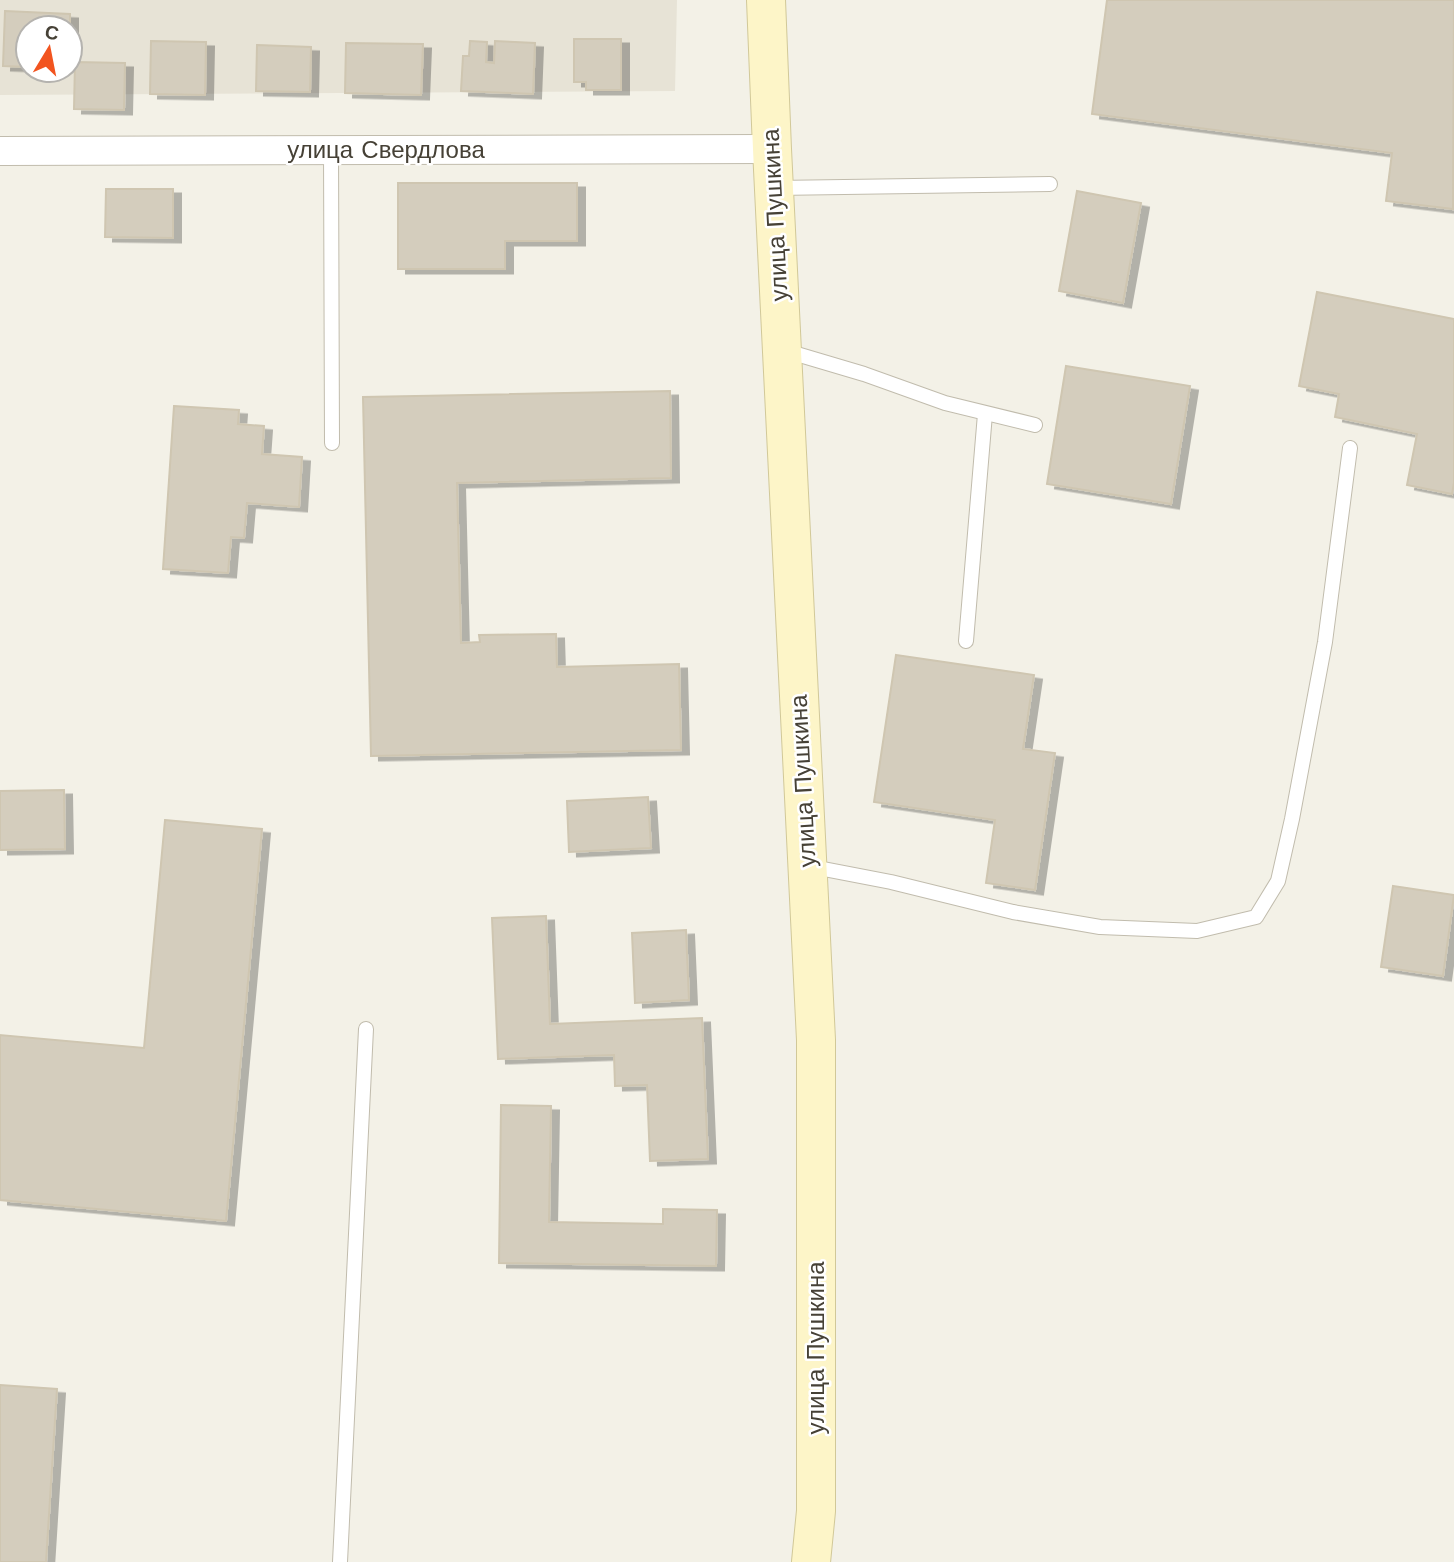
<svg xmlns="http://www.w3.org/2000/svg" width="1454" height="1562" viewBox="0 0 1454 1562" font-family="'Work Sans',sans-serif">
<defs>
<filter id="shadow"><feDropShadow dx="8" dy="4.5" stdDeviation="0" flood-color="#0004"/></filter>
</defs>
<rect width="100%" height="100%" fill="#f3f1e7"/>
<path fill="#e7e3d6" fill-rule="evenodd" d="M 0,0 L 677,0 L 675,91 L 0,95 ZM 28,28 L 70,28 L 70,70 L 28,70 Z"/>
<g fill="#d4cdbd" stroke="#cfc6b1" stroke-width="2" filter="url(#shadow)">
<path d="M 1107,0 L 1454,0 L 1453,209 L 1386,201 L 1392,153 L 1092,114 Z"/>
<path d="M 5,11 L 70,14 L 70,28 L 28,28 L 28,67 L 3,66 Z"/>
<path d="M 574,39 L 621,39 L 621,90 L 586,90 L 586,82 L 574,82 Z"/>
<path d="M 151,41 L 206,42 L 205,95 L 150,94 Z"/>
<path d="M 470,41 L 487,42 L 486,62 L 494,63 L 495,41 L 535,43 L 533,94 L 461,91 L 463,56 L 469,56 Z"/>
<path d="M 346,43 L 423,44 L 421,95 L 345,93 Z"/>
<path d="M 257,45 L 311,47 L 310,92 L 256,91 Z"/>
<path d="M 75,62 L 125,63 L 124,110 L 74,109 Z"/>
<path d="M 398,183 L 577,183 L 577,241 L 505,241 L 505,269 L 398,269 Z"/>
<path d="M 106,189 L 173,189 L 173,238 L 105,237 Z"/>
<path d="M 1077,191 L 1141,203 L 1123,303 L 1059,291 Z"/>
<path d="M 1317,292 L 1454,319 L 1454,483 L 1452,494 L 1407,485 L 1417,434 L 1335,417 L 1339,394 L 1299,386 Z"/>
<path d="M 1066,366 L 1190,386 L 1171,504 L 1047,484 Z"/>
<path d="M 670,391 L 671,478 L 457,483 L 461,643 L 480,642 L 479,635 L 556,634 L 557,667 L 679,664 L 681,750 L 371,756 L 363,397 Z"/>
<path d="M 174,406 L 239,410 L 238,424 L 264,426 L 262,454 L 302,457 L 299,507 L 247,503 L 244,538 L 231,537 L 228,573 L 163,569 Z"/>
<path d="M 896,655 L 1034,675 L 1023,749 L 1055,753 L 1035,890 L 986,883 L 995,820 L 874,802 Z"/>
<path d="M 64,790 L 65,849 L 0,850 L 0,791 Z"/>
<path d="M 648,797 L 651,848 L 569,852 L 567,801 Z"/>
<path d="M 165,820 L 262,829 L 226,1221 L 0,1200 L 0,1035 L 144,1048 Z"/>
<path d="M 1393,886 L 1454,895 L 1443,976 L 1381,967 Z"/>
<path d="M 546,916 L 550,1024 L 702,1018 L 708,1159 L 650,1161 L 647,1085 L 615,1086 L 614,1055 L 498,1059 L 492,918 Z"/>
<path d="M 686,930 L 689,1000 L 635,1003 L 632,933 Z"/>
<path d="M 501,1105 L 551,1106 L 549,1222 L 663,1224 L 663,1209 L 717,1210 L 716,1266 L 499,1263 Z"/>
<path d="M 0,1385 L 57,1389 L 46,1562 L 0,1562 Z"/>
</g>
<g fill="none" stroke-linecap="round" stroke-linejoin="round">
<defs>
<g id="lane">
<path d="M 331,150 L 332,443"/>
<path d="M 775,188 L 1050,184"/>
<path d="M 783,350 L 864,374 L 945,403 L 1035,425"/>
<path d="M 966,641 L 985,414"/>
<path d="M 808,866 L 891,882 L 1013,912 L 1100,927 L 1197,931 L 1256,917 L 1278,881 L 1292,819 L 1325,642 L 1350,448"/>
<path d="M 340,1562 L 366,1029"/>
</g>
<path id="street" d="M 0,151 L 772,149"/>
<path id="secondary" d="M 766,0 L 772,149 L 816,1040 L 816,1511 L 811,1562"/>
</defs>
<use href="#lane" stroke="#c1bcad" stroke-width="16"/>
<use href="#street" stroke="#c1bcad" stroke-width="30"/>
<use href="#secondary" stroke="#d1c898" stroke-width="40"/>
<use href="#lane" stroke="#fff" stroke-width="14"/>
<use href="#street" stroke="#fff" stroke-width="28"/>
<use href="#secondary" stroke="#fdf5c8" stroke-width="38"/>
</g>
<g text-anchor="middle" stroke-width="5" stroke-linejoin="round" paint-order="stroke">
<g font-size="24" fill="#464136" stroke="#fff">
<text x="386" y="158">улица Свердлова</text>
<text transform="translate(775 215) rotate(-93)" y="8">улица Пушкина</text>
<text transform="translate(803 781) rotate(-93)" y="8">улица Пушкина</text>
<text transform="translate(816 1348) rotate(-90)" y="8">улица Пушкина</text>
</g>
</g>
<g transform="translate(49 49) rotate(10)"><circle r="33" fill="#ffffff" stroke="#b5b3af" stroke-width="2"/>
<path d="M0-5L12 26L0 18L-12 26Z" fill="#f2541f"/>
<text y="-10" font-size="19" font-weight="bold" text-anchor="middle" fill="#464136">С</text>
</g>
</svg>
